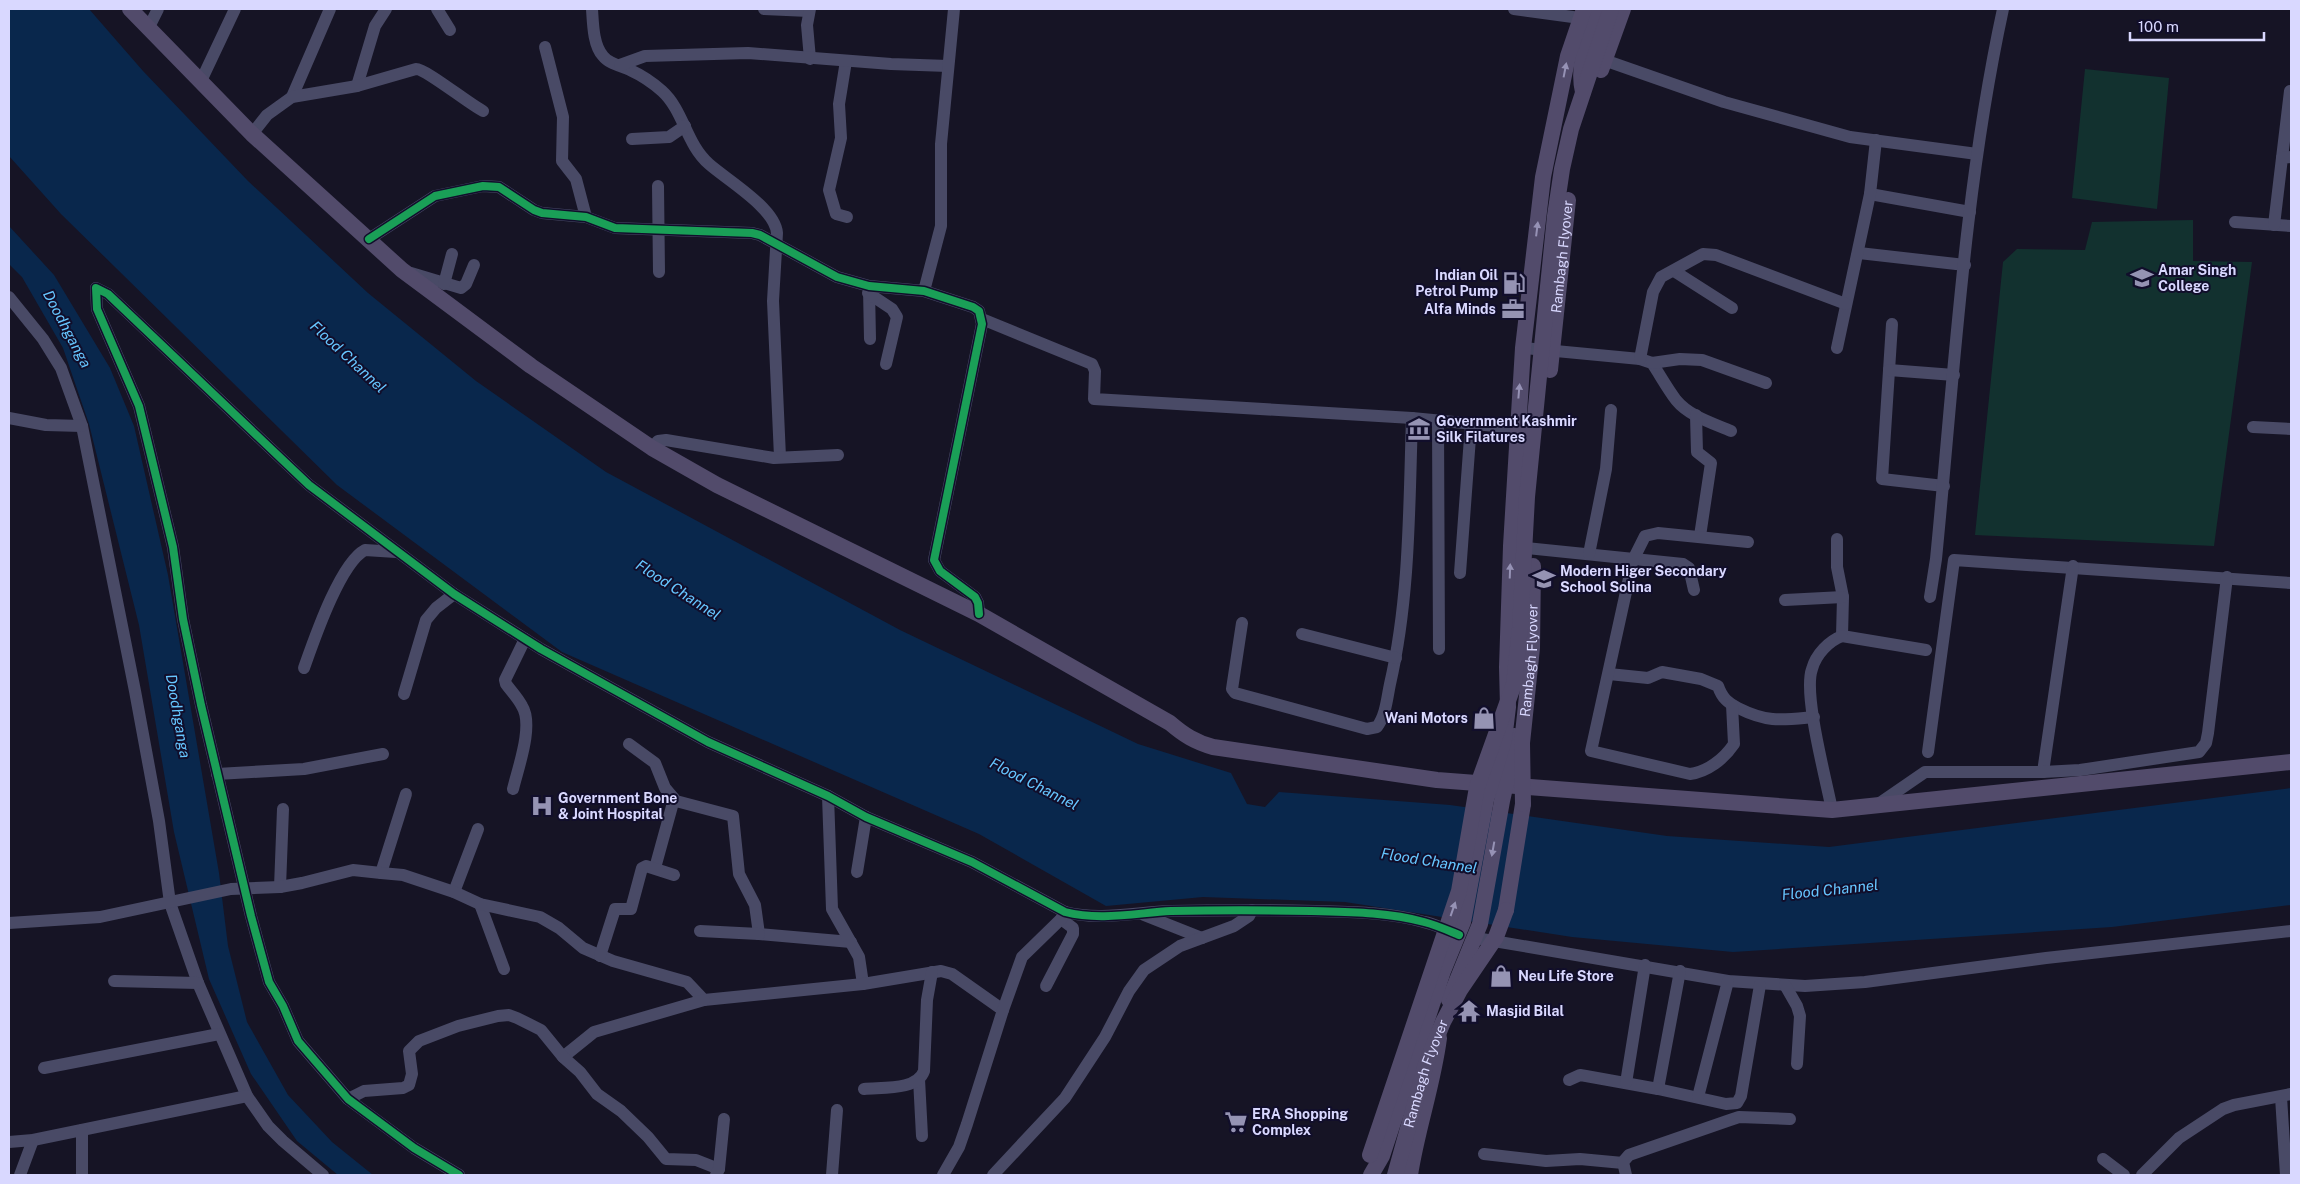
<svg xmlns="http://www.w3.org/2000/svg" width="2300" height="1184" viewBox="0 0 2300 1184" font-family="'Public Sans',sans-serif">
<rect width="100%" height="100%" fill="#161425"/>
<g fill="#12312f">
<path d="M 2085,69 L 2169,78 L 2157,209 L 2072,198 Z"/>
<path d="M 2193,220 L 2193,261 L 2252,262 L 2214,546 L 1975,535 L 2003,262 L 2017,249 L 2085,250 L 2092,222 Z"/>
</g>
<g fill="#09274c">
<path d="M 9,9 L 89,9 L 143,71 L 248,181 L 368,293 L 476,381 L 606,472 L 900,630 L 1138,744 L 1231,773 L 1247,804 L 1265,807 L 1279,792 L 1450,805 L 1667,836 L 1829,847 L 2291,788 L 2291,905 L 2112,927 L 1733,952 L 1572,937 L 1345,902 L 1203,897 L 1106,906 L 979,834 L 562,652 L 337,485 L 61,214 L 9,156 Z"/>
<path d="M 9,226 L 54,275 L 110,368 L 134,426 L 168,575 L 219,873 L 228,946 L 247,1022 L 288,1095 L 332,1142 L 373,1175 L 338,1175 L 297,1141 L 251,1074 L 209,979 L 174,832 L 139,625 L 89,424 L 63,348 L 22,277 L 9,264 Z"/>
</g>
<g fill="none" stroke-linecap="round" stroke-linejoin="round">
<g stroke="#494a66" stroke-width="12">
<path d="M 437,9 L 450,30"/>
<path d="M 592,9 C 593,23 593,45 603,56 C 609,64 622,66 630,70 C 641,75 653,83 662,91 C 684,111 686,144 709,164 C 727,180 775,208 777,233 L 773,301 L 780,457"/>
<path d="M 764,9 L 809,11"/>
<path d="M 810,9 L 807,25 L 810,59"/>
<path d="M 1514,9 L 1580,18"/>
<path d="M 148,29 L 158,9"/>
<path d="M 545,47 L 563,117 L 562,161 L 576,179 L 586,217"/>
<path d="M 1604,60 L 1724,102 L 1850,137 L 1977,154"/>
<path d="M 846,61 L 839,104 L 841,138 L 829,190 L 836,214 L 847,217"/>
<path d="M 620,65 L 645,56 L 748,53 L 891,64 L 948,66"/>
<path d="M 201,81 L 235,9"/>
<path d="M 357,86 L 375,26 L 386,9"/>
<path d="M 292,97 L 330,9"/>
<path d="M 252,134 L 267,115 L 292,97 L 357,86 L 416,69 C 426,69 469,104 483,111"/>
<path d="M 632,139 L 669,137 L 685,126"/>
<path d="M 2282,158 L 2290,91"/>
<path d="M 658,186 L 659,272"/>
<path d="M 1870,194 L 1970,212"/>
<path d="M 2235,222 L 2291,226"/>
<path d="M 2274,225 L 2282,158 L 2291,157"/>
<path d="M 369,239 L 435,196 L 483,186 L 499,187 L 534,210 L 542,213 L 586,217 L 615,228 L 752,233 L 760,235 L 837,277 L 869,286 L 924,291 L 973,307 L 979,311 L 982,324 L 934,560 L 940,571 L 975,597 L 978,603 L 979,614"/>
<path d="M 1859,253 L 1965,265"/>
<path d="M 1674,271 L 1732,308"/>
<path d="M 411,273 L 461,288 L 466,284 L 474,265"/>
<path d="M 444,284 L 452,254"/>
<path d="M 869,289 L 870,339"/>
<path d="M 924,291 L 941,226 L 941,144 L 954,9"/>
<path d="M 868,293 L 892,309 L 897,317 L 886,364"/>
<path d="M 9,297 L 43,339 L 61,368 L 82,426 L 135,691 L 159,821 L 170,903 L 198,983 L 247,1096 L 268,1126 L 283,1141 L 323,1175"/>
<path d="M 982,319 L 1092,364 L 1095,371 L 1094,399 L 1412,418 L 1516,428"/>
<path d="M 1892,324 L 1882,479 L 1944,486"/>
<path d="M 1523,348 L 1640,359 L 1652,363 C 1660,375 1667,388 1676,400 C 1689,416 1712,423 1731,431"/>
<path d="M 1837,348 L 1870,194 L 1876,140"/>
<path d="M 1640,359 L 1653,292 L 1661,277 L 1703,254 L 1716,255 L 1846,304"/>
<path d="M 1652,363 L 1680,359 L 1702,360 L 1766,383"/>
<path d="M 1889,370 L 1954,375"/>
<path d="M 1696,415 L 1697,452 L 1711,463 L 1700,536"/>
<path d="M 9,418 L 46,425 L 82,426"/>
<path d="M 1438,421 L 1439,649"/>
<path d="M 2253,427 L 2291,429"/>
<path d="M 652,448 L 658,441 L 666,440 L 774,458 L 838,455"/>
<path d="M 1837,539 L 1837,567 L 1843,597 L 1842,636 L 1926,650"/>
<path d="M 1516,547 L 1683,564 L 1689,568 L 1694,590"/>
<path d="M 1589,554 L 1606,469 L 1611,410"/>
<path d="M 1460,573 L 1471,424"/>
<path d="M 1930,597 L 1936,559 C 1954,376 1964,189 2003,9"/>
<path d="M 1785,600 L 1843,597"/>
<path d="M 1242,623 L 1232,689 L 1235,693 L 1367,729 L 1377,727 C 1386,715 1387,698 1390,684 C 1410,597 1409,507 1412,418"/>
<path d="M 1302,634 L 1396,658"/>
<path d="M 304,668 C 314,640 340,563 365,550 L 396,552"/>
<path d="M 1609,674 L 1648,678 L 1662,672 L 1701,679 L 1718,686 C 1722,698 1728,703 1738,708 C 1768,723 1782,720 1814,717"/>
<path d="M 404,694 L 426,620 L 436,608 L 454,594"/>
<path d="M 1732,705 L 1734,744 C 1724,759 1707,772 1690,774 L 1591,751 L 1633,560 L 1645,536 L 1658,533 L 1748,542"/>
<path d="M 629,744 L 655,763 L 665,788 L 676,801 L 733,816 L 739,874 L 755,905 L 759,934 L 851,942"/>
<path d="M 1928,752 L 1954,560 L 2291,583"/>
<path d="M 2043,772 L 2073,566"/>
<path d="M 217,774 L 304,769 L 383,754"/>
<path d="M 513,789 C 518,768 534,725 522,706 C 518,698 511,691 506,684 L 505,680 L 525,639"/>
<path d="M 828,796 L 832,909 L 859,957 L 863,984"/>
<path d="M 1877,805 L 1925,772 L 2043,772 L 2080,770 L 2199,752 L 2206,743 L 2208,733 L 2227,577"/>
<path d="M 1832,810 C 1826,779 1803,694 1812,669 C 1816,654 1829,641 1842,636"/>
<path d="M 655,868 L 674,799"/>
<path d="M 857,872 L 866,817"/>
<path d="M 381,873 L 406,794"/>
<path d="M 280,887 L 283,809"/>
<path d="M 454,892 L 478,829"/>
<path d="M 480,904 L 504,969"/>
<path d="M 1144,915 L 1202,938"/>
<path d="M 9,923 L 100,917 L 231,889 L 280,887 L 302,883 L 353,870 L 381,873 L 403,875 L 454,892 L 480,904 L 540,917 L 559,928 L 583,948 L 613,961 L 687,982 L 704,1000 L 863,984 L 941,971 L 952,974 L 1003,1010"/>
<path d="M 700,931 L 759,934"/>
<path d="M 1476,938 L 1728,981 L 1805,986 L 1865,982 L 2046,958 L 2291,931"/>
<path d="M 600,956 L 615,909 L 631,909 L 642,868 L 646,866 L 674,875"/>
<path d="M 1680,971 L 1658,1089 L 1726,1104 L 1737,1103 L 1741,1096 L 1760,985"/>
<path d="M 114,981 L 198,983"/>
<path d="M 1785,985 L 1797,1006 L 1800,1016 L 1797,1064"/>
<path d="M 1046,986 L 1073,934 L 1073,928 L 1061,919"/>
<path d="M 563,1057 L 594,1032 L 704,1000"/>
<path d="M 44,1068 L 219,1034"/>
<path d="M 919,1079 L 922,1136"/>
<path d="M 1569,1080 L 1580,1075 L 1586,1076 L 1658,1089"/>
<path d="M 1626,1083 L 1645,965"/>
<path d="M 864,1089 C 881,1087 917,1091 924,1071 L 927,1000 L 932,972"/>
<path d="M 1698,1097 L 1728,981"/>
<path d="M 2281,1097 L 2286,1175"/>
<path d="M 348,1099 L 364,1091 L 403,1088 L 409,1085 L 412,1074 L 409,1051 L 419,1041 L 458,1026 L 498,1016 L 509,1015 L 517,1018 L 541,1030 L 563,1057 L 580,1072 L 597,1094 L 621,1111 L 648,1137 L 666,1159 L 696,1160 L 719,1169"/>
<path d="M 9,1142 L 33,1140 L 247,1096"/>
<path d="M 1484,1154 L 1546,1161 L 1580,1159 L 1623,1163"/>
<path d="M 2103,1159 L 2124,1175"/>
<path d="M 20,1175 L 33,1140"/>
<path d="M 82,1175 L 82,1130"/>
<path d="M 459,1175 L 414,1148 L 348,1099 L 298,1041 L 283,1006 L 269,982 L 251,916 L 201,705 L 183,619 L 173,547 L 139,406 L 97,309 L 96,288 L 108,294 L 309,485 L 454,594 L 541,649 L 708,742 L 828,796 L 866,817 L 972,862 L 1065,912 C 1100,921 1136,912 1171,911 C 1219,910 1267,910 1315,911 C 1351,912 1389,912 1424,922 C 1434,924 1443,929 1453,932"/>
<path d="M 716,1175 L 719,1169 L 724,1119"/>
<path d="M 832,1175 L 837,1110"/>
<path d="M 943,1175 L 959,1147 L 967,1124 L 1003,1010 L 1022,957 L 1061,919 L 1065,912"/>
<path d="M 993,1175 L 1065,1098 L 1105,1037 L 1129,991 L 1144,970 L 1180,946 L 1234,926 L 1249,916 L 1252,910"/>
<path d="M 1626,1175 L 1623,1162 L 1629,1155 L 1730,1120 L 1739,1117 L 1790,1119"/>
<path d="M 2142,1175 L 2179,1138 L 2223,1109 L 2234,1105 L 2291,1094"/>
</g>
<g stroke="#524b6b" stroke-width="16">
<path d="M 130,9 L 252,134 L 402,270 L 531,366 L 652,448 L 717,485 L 979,614 L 1170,723 C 1184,735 1195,742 1213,747 L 1437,780 L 1832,810 L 2291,762"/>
<path d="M 1583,92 C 1576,63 1590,36 1599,9"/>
<path d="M 1506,910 L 1523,804"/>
<path d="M 1449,1000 L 1480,924 L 1502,801 L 1511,761 L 1514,736"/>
<path d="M 1371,1175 L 1382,1156 L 1443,971 L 1463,922 L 1486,800 L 1504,740 L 1508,707 L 1507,667 L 1511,546 L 1523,348 L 1543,177 L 1568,56 L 1584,9"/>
<path d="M 1410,1175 C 1417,1129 1433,1085 1439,1038"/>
</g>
<g stroke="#524b6b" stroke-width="16">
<path d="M 1601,70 L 1623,9"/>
<path id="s1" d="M 1550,370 L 1568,200"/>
<path id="s2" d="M 1523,804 L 1522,743 L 1532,648 L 1533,566"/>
<path d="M 1370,1155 L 1459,891 L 1477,787 L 1514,684 L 1520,628 L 1527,497 L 1555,216 L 1562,169 L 1571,129 L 1611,9"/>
<path id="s3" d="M 1395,1175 L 1426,1064 L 1443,1022 L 1460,990 L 1496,937 L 1506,910"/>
</g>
<defs>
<g id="cycleway">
<path d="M 369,239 L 435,196 L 483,186 L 499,187 L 534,210 L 542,213 L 586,217 L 615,228 L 752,233 L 760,235 L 837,277 L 869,286 L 924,291 L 973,307 L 979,311 L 982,324 L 934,560 L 940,571 L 975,597 L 978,603 L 979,614"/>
<path d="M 459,1175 L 414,1148 L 348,1099 L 298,1041 L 283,1006 L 269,982 L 251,916 L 201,705 L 183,619 L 173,547 L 139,406 L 97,309 L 96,288 L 108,294 L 309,485 L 454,594 L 541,649 L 708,742 L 828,796 L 866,817 L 972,862 L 1065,912 C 1100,921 1136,913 1171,911 C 1217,910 1264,910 1311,911 C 1348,912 1387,912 1424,922 C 1436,925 1447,930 1459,935"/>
</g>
</defs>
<use href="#cycleway" stroke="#110e2b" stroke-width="11"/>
<use href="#cycleway" stroke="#1a9f57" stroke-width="8"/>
</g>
<defs><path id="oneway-solid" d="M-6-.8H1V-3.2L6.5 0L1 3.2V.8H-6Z" transform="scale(1.25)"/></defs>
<g fill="#9692b5">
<use href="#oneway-solid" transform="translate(1565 70) rotate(-79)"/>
<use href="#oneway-solid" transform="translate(1537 229) rotate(-83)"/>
<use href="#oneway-solid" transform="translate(1519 391) rotate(-85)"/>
<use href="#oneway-solid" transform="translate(1510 571) rotate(-88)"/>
<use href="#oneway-solid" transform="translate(1493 849) rotate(100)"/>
<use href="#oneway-solid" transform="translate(1453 909) rotate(-71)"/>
</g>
<defs>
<symbol id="university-bare" viewBox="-9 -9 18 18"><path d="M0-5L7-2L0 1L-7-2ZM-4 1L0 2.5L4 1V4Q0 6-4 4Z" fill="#9593b3" stroke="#110e2b" stroke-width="2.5" paint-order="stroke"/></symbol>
<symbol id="fuel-bare" viewBox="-9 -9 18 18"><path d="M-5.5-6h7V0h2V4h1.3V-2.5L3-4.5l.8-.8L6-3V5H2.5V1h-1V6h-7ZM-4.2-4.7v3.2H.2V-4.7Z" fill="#9593b3" stroke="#110e2b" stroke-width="2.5" paint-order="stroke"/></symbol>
<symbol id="office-bare" viewBox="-9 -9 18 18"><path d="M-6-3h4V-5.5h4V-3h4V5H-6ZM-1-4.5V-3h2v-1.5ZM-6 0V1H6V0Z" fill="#9593b3" stroke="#110e2b" stroke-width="2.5" paint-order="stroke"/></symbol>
<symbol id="museum-bare" viewBox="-9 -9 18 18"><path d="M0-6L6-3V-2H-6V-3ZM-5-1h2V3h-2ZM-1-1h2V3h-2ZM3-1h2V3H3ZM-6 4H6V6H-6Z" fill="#9593b3" stroke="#110e2b" stroke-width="2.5" paint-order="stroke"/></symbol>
<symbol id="school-bare" viewBox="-9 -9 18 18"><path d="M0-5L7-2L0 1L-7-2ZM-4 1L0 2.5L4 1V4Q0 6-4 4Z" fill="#9593b3" stroke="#110e2b" stroke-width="2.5" paint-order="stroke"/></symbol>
<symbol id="shop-bare" viewBox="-9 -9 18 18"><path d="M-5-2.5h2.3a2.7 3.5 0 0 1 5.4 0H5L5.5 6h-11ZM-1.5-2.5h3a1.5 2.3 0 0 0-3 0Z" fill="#9593b3" stroke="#110e2b" stroke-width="2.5" paint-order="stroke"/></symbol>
<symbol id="hospital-bare" viewBox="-9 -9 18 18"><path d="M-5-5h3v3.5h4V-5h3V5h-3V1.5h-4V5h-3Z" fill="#9593b3" stroke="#110e2b" stroke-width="2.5" paint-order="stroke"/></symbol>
<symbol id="temple-bare" viewBox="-9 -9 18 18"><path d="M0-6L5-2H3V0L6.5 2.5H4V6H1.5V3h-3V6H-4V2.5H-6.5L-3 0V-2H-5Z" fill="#9593b3" stroke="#110e2b" stroke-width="2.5" paint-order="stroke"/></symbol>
<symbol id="supermarket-bare" viewBox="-9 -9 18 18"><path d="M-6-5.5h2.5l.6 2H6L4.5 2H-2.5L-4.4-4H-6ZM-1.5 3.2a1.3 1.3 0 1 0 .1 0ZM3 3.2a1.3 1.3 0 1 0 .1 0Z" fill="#9593b3" stroke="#110e2b" stroke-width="2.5" paint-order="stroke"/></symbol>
</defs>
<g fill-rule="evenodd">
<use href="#university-bare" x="2126" y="262" width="32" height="32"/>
<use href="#fuel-bare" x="1498" y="267" width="32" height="32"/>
<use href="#office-bare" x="1497" y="293" width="32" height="32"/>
<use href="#museum-bare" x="1403" y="413" width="32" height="32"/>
<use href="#school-bare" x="1528" y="563" width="32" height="32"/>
<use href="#shop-bare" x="1468" y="702" width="32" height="32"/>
<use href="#hospital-bare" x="526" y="790" width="32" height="32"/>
<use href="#shop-bare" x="1485" y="960" width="32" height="32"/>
<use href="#temple-bare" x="1453" y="995" width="32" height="32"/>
<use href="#supermarket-bare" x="1220" y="1106" width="32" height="32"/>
</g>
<g text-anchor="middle" stroke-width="4" stroke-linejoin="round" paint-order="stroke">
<g font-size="14" fill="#d9d8ff" stroke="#110e2b">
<text dy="5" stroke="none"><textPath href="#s1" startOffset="114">Rambagh Flyover</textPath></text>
<text dy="5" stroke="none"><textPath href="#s2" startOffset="144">Rambagh Flyover</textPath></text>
<text dy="5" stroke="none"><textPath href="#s3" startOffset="106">Rambagh Flyover</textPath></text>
</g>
<g font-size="14" font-weight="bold" fill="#d9d8ff" stroke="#110e2b" text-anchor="start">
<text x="2158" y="275">Amar Singh<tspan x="2158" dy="16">College</tspan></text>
<text x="1498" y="280" text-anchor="end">Indian Oil<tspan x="1498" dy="16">Petrol Pump</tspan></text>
<text x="1496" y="314" text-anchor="end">Alfa Minds</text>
<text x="1436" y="426">Government Kashmir<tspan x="1436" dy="16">Silk Filatures</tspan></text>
<text x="1560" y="576">Modern Higer Secondary<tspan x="1560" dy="16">School Solina</tspan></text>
<text x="1468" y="723" text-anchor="end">Wani Motors</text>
<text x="558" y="803">Government Bone<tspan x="558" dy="16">&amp; Joint Hospital</tspan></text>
<text x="1518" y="981">Neu Life Store</text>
<text x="1486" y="1016">Masjid Bilal</text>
<text x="1252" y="1119">ERA Shopping<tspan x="1252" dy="16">Complex</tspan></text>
</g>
<g font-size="15" font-style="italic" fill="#66c6ff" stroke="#110e2b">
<text transform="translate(67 329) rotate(62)" y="5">Doodhganga</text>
<text transform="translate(348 357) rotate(43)" y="5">Flood Channel</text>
<text transform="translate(678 590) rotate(33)" y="5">Flood Channel</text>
<text transform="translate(178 716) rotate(80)" y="5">Doodhganga</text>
<text transform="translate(1034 784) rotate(27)" y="5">Flood Channel</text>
<text transform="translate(1429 861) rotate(9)" y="5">Flood Channel</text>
<text transform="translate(1830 890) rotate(-6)" y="5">Flood Channel</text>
</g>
</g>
<rect width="2300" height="1184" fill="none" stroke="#d9d8ff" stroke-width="20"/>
<path d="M2130 32v8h134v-8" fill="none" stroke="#d9d8ff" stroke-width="2.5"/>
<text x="2138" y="32" font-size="15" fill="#d9d8ff" stroke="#110e2b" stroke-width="4" paint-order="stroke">100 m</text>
</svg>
